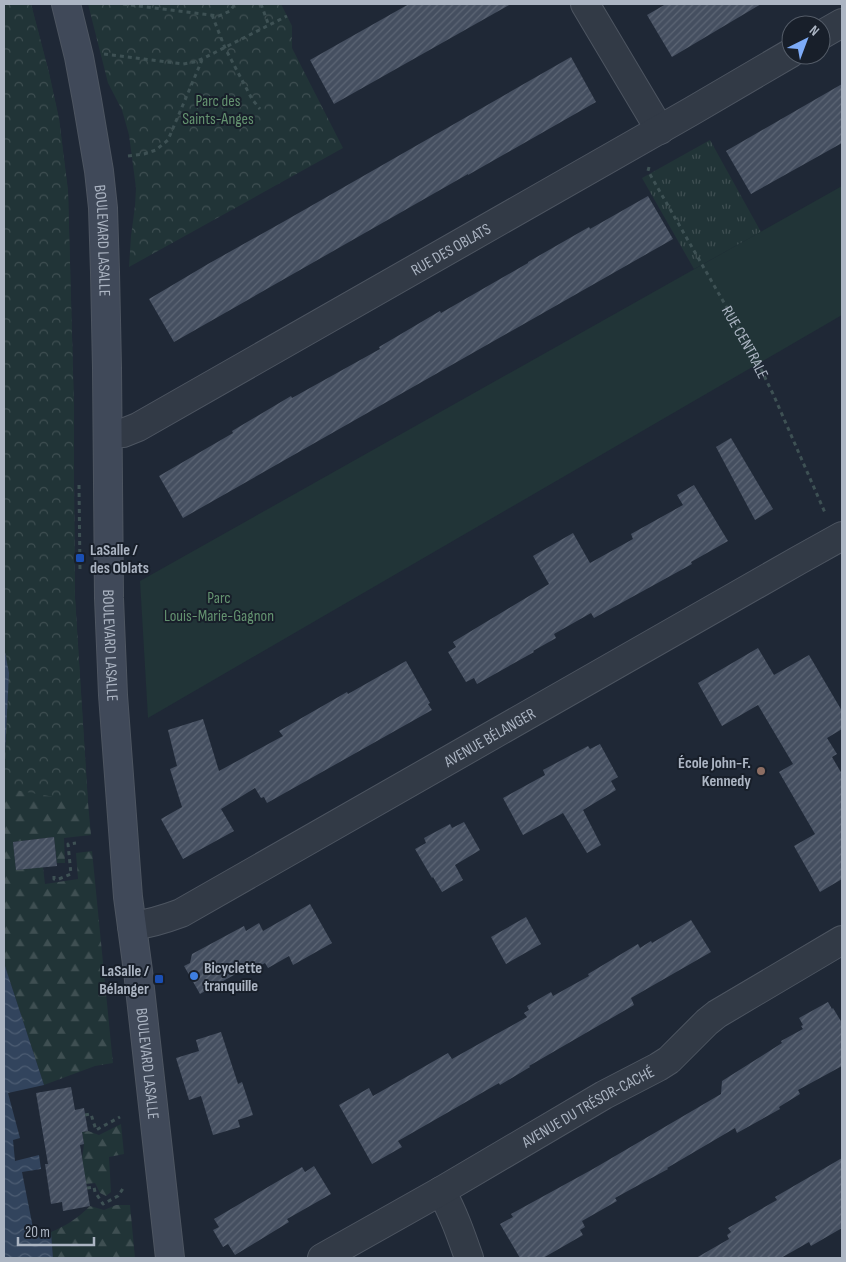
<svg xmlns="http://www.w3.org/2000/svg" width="846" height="1262" viewBox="0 0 846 1262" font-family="'Sofia Sans Condensed',sans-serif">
<defs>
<pattern id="grass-tufts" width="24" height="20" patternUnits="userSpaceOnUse" patternTransform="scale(1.25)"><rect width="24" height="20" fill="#213437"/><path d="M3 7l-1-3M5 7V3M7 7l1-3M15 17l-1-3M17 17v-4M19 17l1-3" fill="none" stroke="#3f4f52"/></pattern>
<pattern id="forest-firs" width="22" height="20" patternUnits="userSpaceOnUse" patternTransform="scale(1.25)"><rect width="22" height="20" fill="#213437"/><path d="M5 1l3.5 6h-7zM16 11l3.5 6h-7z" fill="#3f4f52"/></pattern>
<pattern id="park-crowns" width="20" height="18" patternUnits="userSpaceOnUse" patternTransform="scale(1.25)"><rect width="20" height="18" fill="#213437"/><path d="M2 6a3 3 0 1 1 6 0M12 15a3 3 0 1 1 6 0" fill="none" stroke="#3f4f52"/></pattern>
<pattern id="water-waves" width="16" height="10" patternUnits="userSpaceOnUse" patternTransform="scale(1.25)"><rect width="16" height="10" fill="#32445d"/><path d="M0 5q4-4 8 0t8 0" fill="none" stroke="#4d5d73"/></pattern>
<pattern id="building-hatch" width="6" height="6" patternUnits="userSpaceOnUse" patternTransform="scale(1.25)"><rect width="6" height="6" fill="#454f60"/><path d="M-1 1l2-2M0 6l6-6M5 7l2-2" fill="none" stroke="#5d6675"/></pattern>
</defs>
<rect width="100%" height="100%" fill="#1f2836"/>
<path fill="url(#grass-tufts)" d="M 710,140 L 761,232 L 694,269 L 642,178 Z"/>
<g fill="url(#forest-firs)">
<path d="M 4,4 L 31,4 L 49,73 L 59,119 L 68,191 L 74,408 L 74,482 L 75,598 L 88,803 L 91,835 L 64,838 L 65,863 L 57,863 L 54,837 L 13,842 L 16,870 L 43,867 L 45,884 L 78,879 L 76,853 L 92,851 L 112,1054 L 113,1063 L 95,1066 L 44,1085 L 4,963 L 4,772 L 9,673 L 4,647 Z"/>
<path d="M 121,1124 L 124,1154 L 109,1157 L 111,1192 L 106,1196 L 100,1193 L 95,1183 L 86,1184 L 82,1159 L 84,1144 L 82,1132 L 88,1131 L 99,1135 Z"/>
<path d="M 116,1205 L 130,1205 L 135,1258 L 53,1258 L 51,1232 C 67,1225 77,1219 90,1206 L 104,1210 Z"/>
</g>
<g fill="url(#park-crowns)">
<path d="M 4,4 L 31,4 L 49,73 L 59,119 L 68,191 L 74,408 L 74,482 L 75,598 L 88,803 L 4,788 L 9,673 L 4,647 Z"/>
<path d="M 88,4 L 281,4 L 292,26 L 292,48 L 343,148 L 129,267 L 131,236 L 135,206 L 136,188 L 129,135 L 122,110 L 108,83 Z"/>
</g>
<path fill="#213437" d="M 842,186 L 842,315 L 148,718 L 140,581 Z"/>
<g fill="url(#water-waves)">
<path d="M 4,647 L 9,673 L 4,772 Z"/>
<path d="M 4,963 L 44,1085 L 8,1093 L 20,1138 L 13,1140 L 15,1161 L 39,1155 L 41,1169 L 22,1172 L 34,1233 L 51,1232 L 53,1258 L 4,1258 Z"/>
</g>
<g fill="url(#building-hatch)">
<path d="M 409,4 L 511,4 L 334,104 L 310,60 Z"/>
<path d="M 666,4 L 761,4 L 672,57 L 647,15 Z"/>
<path d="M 571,57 L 596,102 L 468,175 L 468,174 L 174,342 L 149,299 L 208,264 L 283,222 Z"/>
<path d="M 842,84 L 842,143 L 751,194 L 726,151 Z"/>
<path d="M 648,196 L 673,239 L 183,518 L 159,476 L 233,433 L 232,431 L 291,396 L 292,398 L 380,349 L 379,347 L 440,311 L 441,313 L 528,263 L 528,262 L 589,227 L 590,229 Z"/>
<path d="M 731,438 L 773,509 L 755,520 L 716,447 Z"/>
<path d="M 694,485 L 728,541 L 691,562 L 692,564 L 594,618 L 591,613 L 554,634 L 556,638 L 533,651 L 534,652 L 477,684 L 474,678 L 466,682 L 448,652 L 456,647 L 453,642 L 549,584 L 533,556 L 573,533 L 590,563 L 633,539 L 631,534 L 683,505 L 677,495 Z"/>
<path d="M 758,648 L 774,675 L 809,655 L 842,711 L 842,729 L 827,738 L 837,754 L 832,757 L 842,774 L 842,879 L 820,892 L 794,846 L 815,834 L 779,772 L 793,764 L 758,705 L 722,726 L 698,683 Z"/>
<path d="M 406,661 L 430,703 L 428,704 L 432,710 L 267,803 L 264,797 L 261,798 L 255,788 L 221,809 L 234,831 L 183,859 L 161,819 L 182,807 L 170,769 L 177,766 L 168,730 L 203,719 L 219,771 L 283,736 L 279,731 L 347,692 L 348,694 Z"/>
<path d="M 600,744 L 618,777 L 611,781 L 616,790 L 583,810 L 601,845 L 587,853 L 563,813 L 523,835 L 503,798 L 545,775 L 543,770 L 588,746 L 590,749 Z"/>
<path d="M 464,822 L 480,850 L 455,865 L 463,880 L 442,892 L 433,877 L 432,878 L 415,849 L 426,843 L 424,838 L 450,824 L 452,828 Z"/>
<path d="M 54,837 L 57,866 L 16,870 L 13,842 Z"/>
<path d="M 310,904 L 332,943 L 293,965 L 289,956 L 268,968 L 265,963 L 243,975 L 241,971 L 200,994 L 184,966 L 190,963 L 192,954 L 244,926 L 246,931 L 259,923 L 263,931 Z"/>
<path d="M 526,917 L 541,944 L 506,964 L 491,937 Z"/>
<path d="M 691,920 L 711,952 L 631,998 L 634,1005 L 529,1066 L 530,1067 L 500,1085 L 499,1083 L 398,1141 L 402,1147 L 372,1164 L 339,1105 L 369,1088 L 373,1096 L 448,1053 L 452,1059 L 527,1017 L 524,1013 L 529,1010 L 527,1006 L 551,992 L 553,996 L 589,976 L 588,974 L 638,944 L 640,948 L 651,941 L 652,943 Z"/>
<path d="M 828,1002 L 832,1009 L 833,1008 L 842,1023 L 842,1066 L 798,1090 L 800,1094 L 779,1107 L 780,1109 L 737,1133 L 735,1128 L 667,1168 L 668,1169 L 615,1198 L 617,1201 L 582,1221 L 585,1227 L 580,1230 L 583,1235 L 543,1258 L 520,1258 L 500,1224 L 513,1217 L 511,1214 L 593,1169 L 721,1094 L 722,1081 L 782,1043 L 781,1041 L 803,1029 L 801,1026 L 803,1025 L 799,1018 Z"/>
<path d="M 221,1032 L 238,1084 L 242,1082 L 253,1115 L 238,1120 L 240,1127 L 213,1135 L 201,1096 L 189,1100 L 176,1058 L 199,1051 L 196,1040 Z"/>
<path d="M 71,1087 L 75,1110 L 84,1108 L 88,1131 L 82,1132 L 84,1144 L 80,1145 L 90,1206 L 63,1211 L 62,1202 L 51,1204 L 45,1164 L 48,1164 L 36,1093 Z"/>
<path d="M 842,1158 L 842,1228 L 811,1246 L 809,1242 L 781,1258 L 696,1258 L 729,1239 L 727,1235 L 731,1232 L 728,1228 L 777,1200 L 775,1197 Z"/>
<path d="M 314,1166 L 331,1194 L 287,1219 L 289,1222 L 235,1255 L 228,1244 L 223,1247 L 213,1230 L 219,1227 L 214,1219 L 302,1167 L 305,1172 Z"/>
</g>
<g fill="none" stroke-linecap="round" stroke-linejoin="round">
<defs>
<g id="street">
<path d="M 585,4 L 660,130"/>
<path d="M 821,35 L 842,23"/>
<path id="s2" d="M 108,434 L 123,433 L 138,427 L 692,111 L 791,53"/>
<path id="s3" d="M 132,926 C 149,924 165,919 181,913 L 799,560 L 842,536"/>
<path d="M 441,1191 C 453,1212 461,1235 469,1258"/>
<path id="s4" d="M 322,1258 L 441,1191 L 604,1095 L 658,1067 L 669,1060 L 707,1022 L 717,1014 L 842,940"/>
</g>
<g id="secondary">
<path id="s5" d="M 66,4 L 79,57 L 87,100 L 99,171 L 103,208 L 105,272 L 107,368 L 109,598 L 113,695 L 128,897 L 138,971 L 170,1258"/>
</g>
</defs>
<use href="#street" stroke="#4d5561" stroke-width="30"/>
<use href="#secondary" stroke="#4d5561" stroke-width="30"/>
<g stroke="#3e5154" stroke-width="3" stroke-dasharray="4 4" stroke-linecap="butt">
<path d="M 123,4 L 219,16 L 230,11 L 235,4"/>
<path d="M 261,4 L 269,26"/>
<path d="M 212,15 L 225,48 L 252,99 L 260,109"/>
<path d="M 104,54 L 183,64 L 194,62 L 202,59 L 287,16"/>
<path d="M 128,156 L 144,154 L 156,150 L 168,140 L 202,60"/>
<path id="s1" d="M 649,167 L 648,171 L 753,353 L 774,396 L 826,515"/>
<path d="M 79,485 L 80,571"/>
<path d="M 54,876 L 54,879 L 59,879 L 71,874 L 68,844 L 76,843"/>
<path d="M 85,1115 L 91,1114 L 96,1130 L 120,1117"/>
<path d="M 87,1188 L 94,1187 L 95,1192 L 103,1204 L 118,1196 L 124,1187"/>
</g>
<use href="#street" stroke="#323a46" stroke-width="28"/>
<use href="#secondary" stroke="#404959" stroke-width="28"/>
</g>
<g fill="#1a4fb4" stroke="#181f2a" stroke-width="2">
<rect x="75" y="553" width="10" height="10" rx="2.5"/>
<rect x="154" y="974" width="10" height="10" rx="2.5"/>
</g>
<circle fill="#8d6e63" stroke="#181f2a" stroke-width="2" cx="761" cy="771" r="5"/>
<circle fill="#3f7fe0" stroke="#181f2a" stroke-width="2" cx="194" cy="976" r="5"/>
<g text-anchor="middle" stroke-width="4" stroke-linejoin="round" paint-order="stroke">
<g font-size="16" fill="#649370" stroke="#181f2a">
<text x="218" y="106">Parc des<tspan x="218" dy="18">Saints-Anges</tspan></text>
<text x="219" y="603">Parc<tspan x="219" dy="18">Louis-Marie-Gagnon</tspan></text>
</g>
<g font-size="16" fill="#acb5c3" stroke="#181f2a">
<text dy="6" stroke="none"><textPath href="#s5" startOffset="240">BOULEVARD LASALLE</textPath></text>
<text dy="6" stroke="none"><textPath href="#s2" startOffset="391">RUE DES OBLATS</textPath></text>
<text dy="6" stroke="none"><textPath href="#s1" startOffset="201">RUE CENTRALE</textPath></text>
<text dy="6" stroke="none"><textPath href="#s5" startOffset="645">BOULEVARD LASALLE</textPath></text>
<text dy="6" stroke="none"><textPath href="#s3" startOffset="406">AVENUE BÉLANGER</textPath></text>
<text dy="6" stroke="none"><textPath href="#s5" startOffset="1065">BOULEVARD LASALLE</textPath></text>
<text dy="6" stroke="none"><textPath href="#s4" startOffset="306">AVENUE DU TRÉSOR-CACHÉ</textPath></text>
</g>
<g font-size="16" font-weight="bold" fill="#acb5c3" stroke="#181f2a" text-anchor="start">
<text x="90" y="555">LaSalle /<tspan x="90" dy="18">des Oblats</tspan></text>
<text x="751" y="768" text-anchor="end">École John-F.<tspan x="751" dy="18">Kennedy</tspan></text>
<text x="204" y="973">Bicyclette<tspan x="204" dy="18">tranquille</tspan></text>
<text x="149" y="976" text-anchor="end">LaSalle /<tspan x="149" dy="18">Bélanger</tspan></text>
</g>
</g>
<rect width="846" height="1262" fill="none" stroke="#acb5c3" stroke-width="10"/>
<g transform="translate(806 40) rotate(42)"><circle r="24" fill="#181f2a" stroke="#535b67"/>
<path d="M0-4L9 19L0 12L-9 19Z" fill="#7dabf7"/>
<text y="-8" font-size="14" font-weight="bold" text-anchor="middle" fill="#acb5c3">N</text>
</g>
<path d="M18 1237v8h76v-8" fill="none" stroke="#acb5c3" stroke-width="2.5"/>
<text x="25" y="1237" font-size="15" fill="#acb5c3" stroke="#181f2a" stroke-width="4" paint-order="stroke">20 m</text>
</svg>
